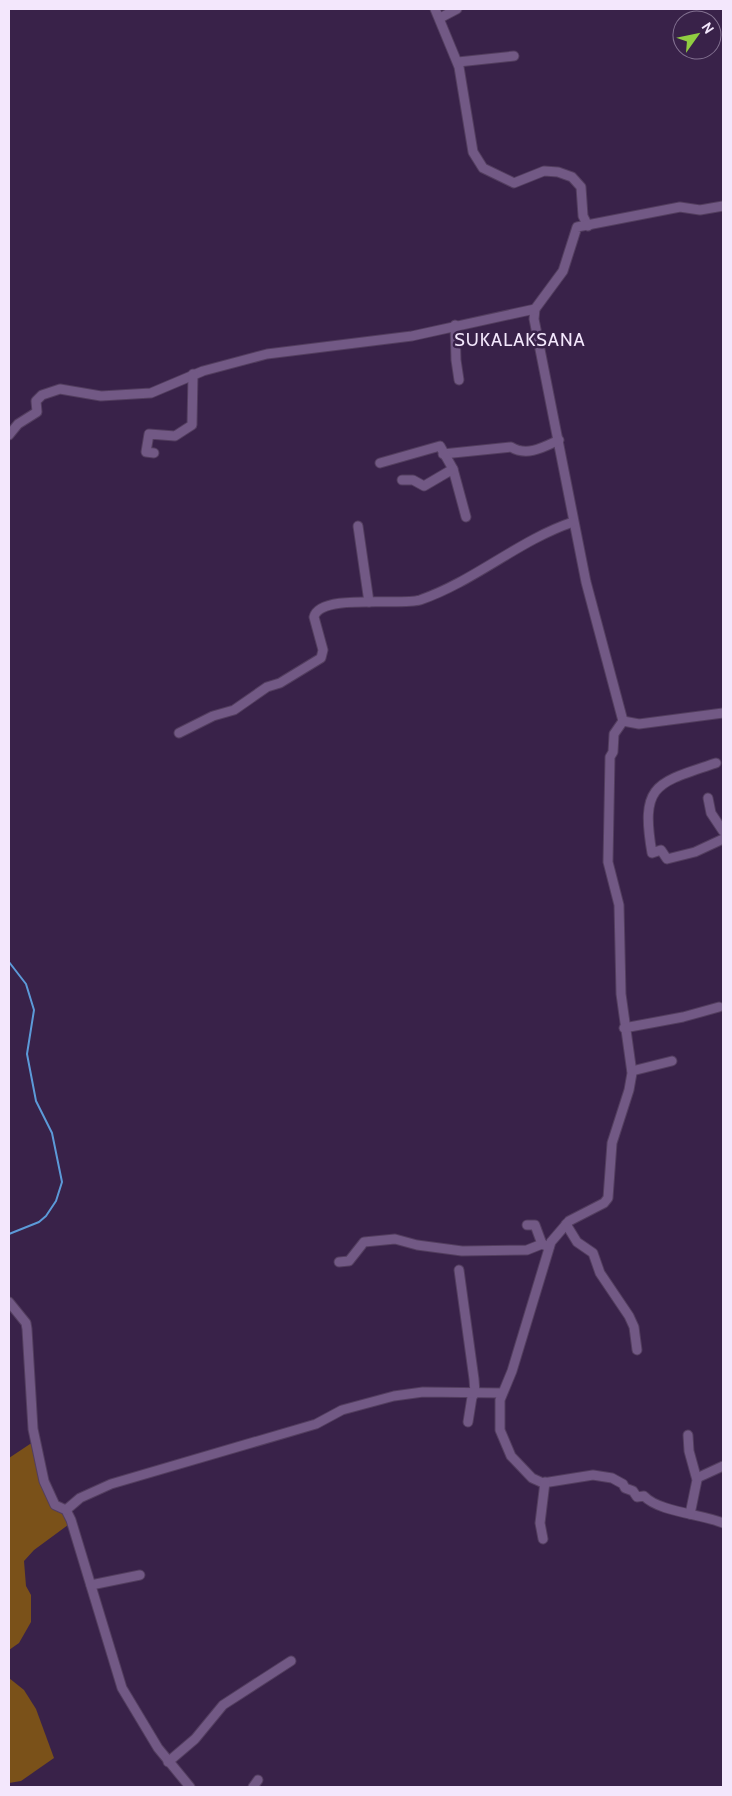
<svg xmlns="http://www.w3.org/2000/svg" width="732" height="1796" viewBox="0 0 732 1796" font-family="Cabin,sans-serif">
<rect width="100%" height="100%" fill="#392249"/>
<g fill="#7a5119">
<path d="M 30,1444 L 38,1445 L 44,1459 L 48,1482 L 68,1525 L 34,1550 L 24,1561 L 26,1586 L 31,1595 L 31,1622 L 19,1643 L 9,1650 L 9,1458 Z"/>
<path d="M 9,1678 L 24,1690 L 36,1709 L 54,1758 L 21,1781 L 9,1783 Z"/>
</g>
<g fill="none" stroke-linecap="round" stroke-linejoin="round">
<g stroke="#5c9ad8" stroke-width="2">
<path d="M 9,962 L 26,984 L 34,1010 L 27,1054 L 36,1101 L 52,1133 L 62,1182 L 56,1201 L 46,1216 L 39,1222 L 9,1234"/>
<path d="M 9,1514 L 9,1517"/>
</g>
<defs>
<g id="minor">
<path d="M 435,9 L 459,67 L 473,152 L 483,168 L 514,183 L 544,171 L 558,172 L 572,177 L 581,187 L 583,216 L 588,226"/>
<path d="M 440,18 L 457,9"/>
<path d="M 458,62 L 514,56"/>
<path d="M 723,206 L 700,210 L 680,207 L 577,227 L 563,271 L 535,309 L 534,319 L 586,582 L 623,721 L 614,734 L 613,752 L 610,757 L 608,862 L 619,905 L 621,994 L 632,1073 L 629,1090 L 612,1143 L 608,1198 L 604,1203 L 569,1221 L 551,1242 L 512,1371 L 500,1400 L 500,1430 L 511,1456 L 532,1478 L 543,1483 L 593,1475 L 612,1478 L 623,1484 L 625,1488 L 633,1491 L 637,1497 L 644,1496 C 659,1512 702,1514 723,1523"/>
<path d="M 455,325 L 456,360 L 459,380"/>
<path d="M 9,435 L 18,424 L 37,412 L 36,401 L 42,395 L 60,389 L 101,396 L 151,393 L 203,371 L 267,354 L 412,336 L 535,309"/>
<path d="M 154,453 L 146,452 L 149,434 L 175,436 L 192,425 L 193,374"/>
<path d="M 443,454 L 511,447 C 527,457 544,447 559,440"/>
<path d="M 380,463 L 440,446 L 453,469 L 466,517"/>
<path d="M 402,480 L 413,480 L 424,486 L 453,469"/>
<path d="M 358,526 L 369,602"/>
<path d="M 623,721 L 639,724 L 723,713"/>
<path d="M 179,733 L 213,716 L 234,710 L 267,687 L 280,683 L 321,658 L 323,650 L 314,617 C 320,593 400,606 420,600 C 475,581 519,540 573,522"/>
<path d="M 716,763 C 656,783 640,784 652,853 L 661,850 L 667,859 L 695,852 L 723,839"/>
<path d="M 708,798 L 711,813 L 723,831"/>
<path d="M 624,1028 L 683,1017 L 719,1007"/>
<path d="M 632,1071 L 672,1061"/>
<path d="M 566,1224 L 577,1242 L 593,1253 L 600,1273 L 629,1316 L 634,1327 L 637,1350"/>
<path d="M 527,1225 L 535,1225 L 542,1244"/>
<path d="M 339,1262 L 349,1261 L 364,1242 L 395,1239 L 417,1245 L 462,1251 L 527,1250 L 542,1244 L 549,1247"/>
<path d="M 459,1270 L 474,1379 L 475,1393 L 472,1397 L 468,1422"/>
<path d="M 9,1302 L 26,1323 L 27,1329 L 33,1429 L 44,1481 L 55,1505 L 66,1510 L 71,1520 L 122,1688 L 158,1748 L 190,1787"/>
<path d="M 688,1435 L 689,1451 L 697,1480 L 690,1514"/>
<path d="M 697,1478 L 723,1466"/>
<path d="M 66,1510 L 80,1498 L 111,1484 L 316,1424 L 342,1410 L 394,1396 L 423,1392 L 502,1393"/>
<path d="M 543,1539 L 540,1523 L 545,1482"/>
<path d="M 91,1585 L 140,1575"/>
<path d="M 168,1762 L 195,1739 L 223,1705 L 291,1661"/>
<path d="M 253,1787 L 258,1780"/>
</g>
</defs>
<use href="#minor" stroke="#533e5f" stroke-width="11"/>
<use href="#minor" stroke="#725985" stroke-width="9"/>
</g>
<g text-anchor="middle" stroke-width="5" stroke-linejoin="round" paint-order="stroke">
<g font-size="18" letter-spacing="1" fill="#f3e7fc" stroke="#392249">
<text x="520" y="346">SUKALAKSANA</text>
</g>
</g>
<rect width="732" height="1796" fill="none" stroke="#f3e7fc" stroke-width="20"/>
<g transform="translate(697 35) rotate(57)"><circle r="24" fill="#392249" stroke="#837191"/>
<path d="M0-4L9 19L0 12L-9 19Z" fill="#90cd41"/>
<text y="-8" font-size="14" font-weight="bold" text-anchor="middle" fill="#f3e7fc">N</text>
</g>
</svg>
